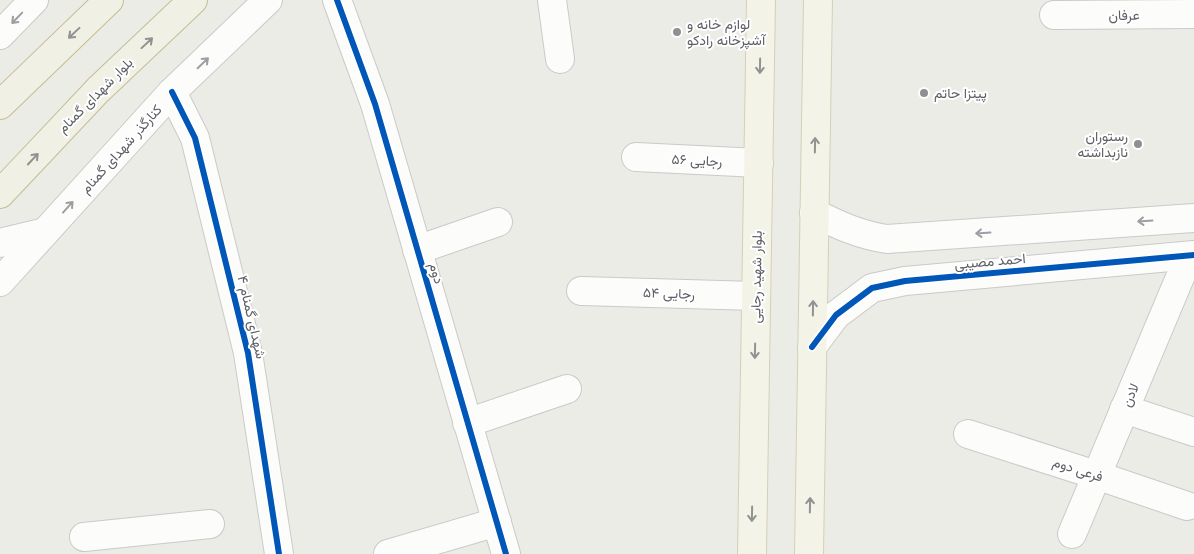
<svg xmlns="http://www.w3.org/2000/svg" width="1194" height="554" viewBox="0 0 1194 554" font-family="'Open Sans',Vazirmatn,sans-serif">
<rect width="100%" height="100%" fill="#ecece7"/>
<g fill="none" stroke-linecap="round" stroke-linejoin="round">
<defs>
<g id="minor">
<path d="M 337,0 L 375,104 L 506,554"/>
<path d="M 552,0 L 560,59"/>
<path d="M 1054,15 L 1194,14"/>
<path d="M 172,92 L 195,138 L 248,353 L 279,554"/>
<path d="M 636,157 L 759,163"/>
<path d="M 417,250 L 498,222"/>
<path d="M 581,291 L 756,296"/>
<path d="M 1124,409 L 1194,432"/>
<path d="M 467,423 L 567,389"/>
<path d="M 968,434 L 1096,475 L 1187,506"/>
<path d="M 1072,534 L 1189,256"/>
<path d="M 84,537 L 210,524"/>
<path d="M 388,554 L 497,522"/>
</g>
<g id="tertiary">
<path d="M 0,35 L 34,0"/>
<path d="M 814,213 C 838,225 860,235 887,239 L 1194,218"/>
<path d="M 0,243 L 45,232"/>
<path d="M 0,282 L 172,92 L 268,0"/>
<path d="M 812,347 L 836,315 L 872,288 L 905,281 L 1194,255"/>
</g>
<g id="primary">
<path d="M 752,554 L 761,0"/>
<path d="M 809,554 L 818,0"/>
</g>
<g id="trunk">
<path d="M 0,105 L 109,0"/>
<path d="M 0,194 L 98,90 L 193,0"/>
</g>
</defs>
<use href="#minor" stroke="#c9cac9" stroke-width="30"/>
<use href="#tertiary" stroke="#c9cac9" stroke-width="30"/>
<use href="#primary" stroke="#d4d0b5" stroke-width="30"/>
<use href="#trunk" stroke="#c4bd93" stroke-width="30"/>
<use href="#minor" stroke="#fcfcfb" stroke-width="28"/>
<use href="#tertiary" stroke="#fcfcfb" stroke-width="28"/>
<use href="#primary" stroke="#f3f3e8" stroke-width="28"/>
<use href="#trunk" stroke="#f1f0e4" stroke-width="28"/>
<defs>
<g id="cycleway">
<path d="M 337,0 L 375,104 L 506,554"/>
<path d="M 172,92 L 195,138 L 248,353 L 279,554"/>
<path d="M 812,347 L 836,315 L 872,288 L 905,281 L 1194,255"/>
</g>
</defs>
<use href="#cycleway" stroke="#fff" stroke-width="9"/>
<use href="#cycleway" stroke="#0057b8" stroke-width="6"/>
</g>
<defs><path id="oneway-shaft" d="M-6 0H5M1.5-3L5.5 0L1.5 3" fill="none" stroke-width="1.6" stroke-linecap="round" stroke-linejoin="round" transform="scale(1.25)"/></defs>
<g stroke="#9c9ea1">
<use href="#oneway-shaft" transform="translate(17 18) rotate(134)"/>
<use href="#oneway-shaft" transform="translate(203 63) rotate(-44)"/>
<use href="#oneway-shaft" transform="translate(68 207) rotate(-48)"/>
<use href="#oneway-shaft" transform="translate(1145 221) rotate(176)"/>
<use href="#oneway-shaft" transform="translate(983 233) rotate(176)"/>
</g>
<g stroke="#909291">
<use href="#oneway-shaft" transform="translate(74 33) rotate(137)"/>
<use href="#oneway-shaft" transform="translate(147 43) rotate(-43)"/>
<use href="#oneway-shaft" transform="translate(33 159) rotate(-47)"/>
</g>
<g stroke="#919393">
<use href="#oneway-shaft" transform="translate(760 66) rotate(91)"/>
<use href="#oneway-shaft" transform="translate(815 145) rotate(-89)"/>
<use href="#oneway-shaft" transform="translate(813 308) rotate(-89)"/>
<use href="#oneway-shaft" transform="translate(755 351) rotate(91)"/>
<use href="#oneway-shaft" transform="translate(810 505) rotate(-89)"/>
<use href="#oneway-shaft" transform="translate(752 514) rotate(91)"/>
</g>
<g fill="#8e9092" stroke="#fff" stroke-width="2">
<circle cx="677" cy="32" r="5"/>
<circle cx="924" cy="93" r="5"/>
<circle cx="1138" cy="144" r="5"/>
</g>
<g text-anchor="middle" stroke-width="4" stroke-linejoin="round" paint-order="stroke">
<g font-size="14" fill="#5c5f65" stroke="#fff">
<text transform="translate(1124 15) rotate(-1)" y="5">عرفان</text>
<text transform="translate(95 95) rotate(-45)" y="5">بلوار شهدای گمنام</text>
<text transform="translate(121 149) rotate(-48)" y="5">کنارگذر شهدای گمنام</text>
<text transform="translate(697 160) rotate(3)" y="5">رجایی ۵۶</text>
<text transform="translate(990 261) rotate(-5)" y="5">احمد مصیبی</text>
<text transform="translate(437 273) rotate(74)" y="5">دوم</text>
<text transform="translate(756 277) rotate(-89)" y="5">بلوار شهید رجایی</text>
<text transform="translate(669 293) rotate(2)" y="5">رجایی ۵۴</text>
<text transform="translate(252 317) rotate(77)" y="5">شهدای گمنام ۴</text>
<text transform="translate(1130 395) rotate(-67)" y="5">لادن</text>
<text transform="translate(1078 469) rotate(18)" y="5">فرعی دوم</text>
</g>
<g font-size="14" fill="#5c5f65" stroke="#fff" text-anchor="start">
<text x="687" y="29">لوازم خانه و<tspan x="687" dy="16">آشپزخانه رادکو</tspan></text>
<text x="934" y="98">پیتزا حاتم</text>
<text x="1128" y="141" text-anchor="end">رستوران<tspan x="1128" dy="16">نازبداشته</tspan></text>
</g>
</g>
</svg>
